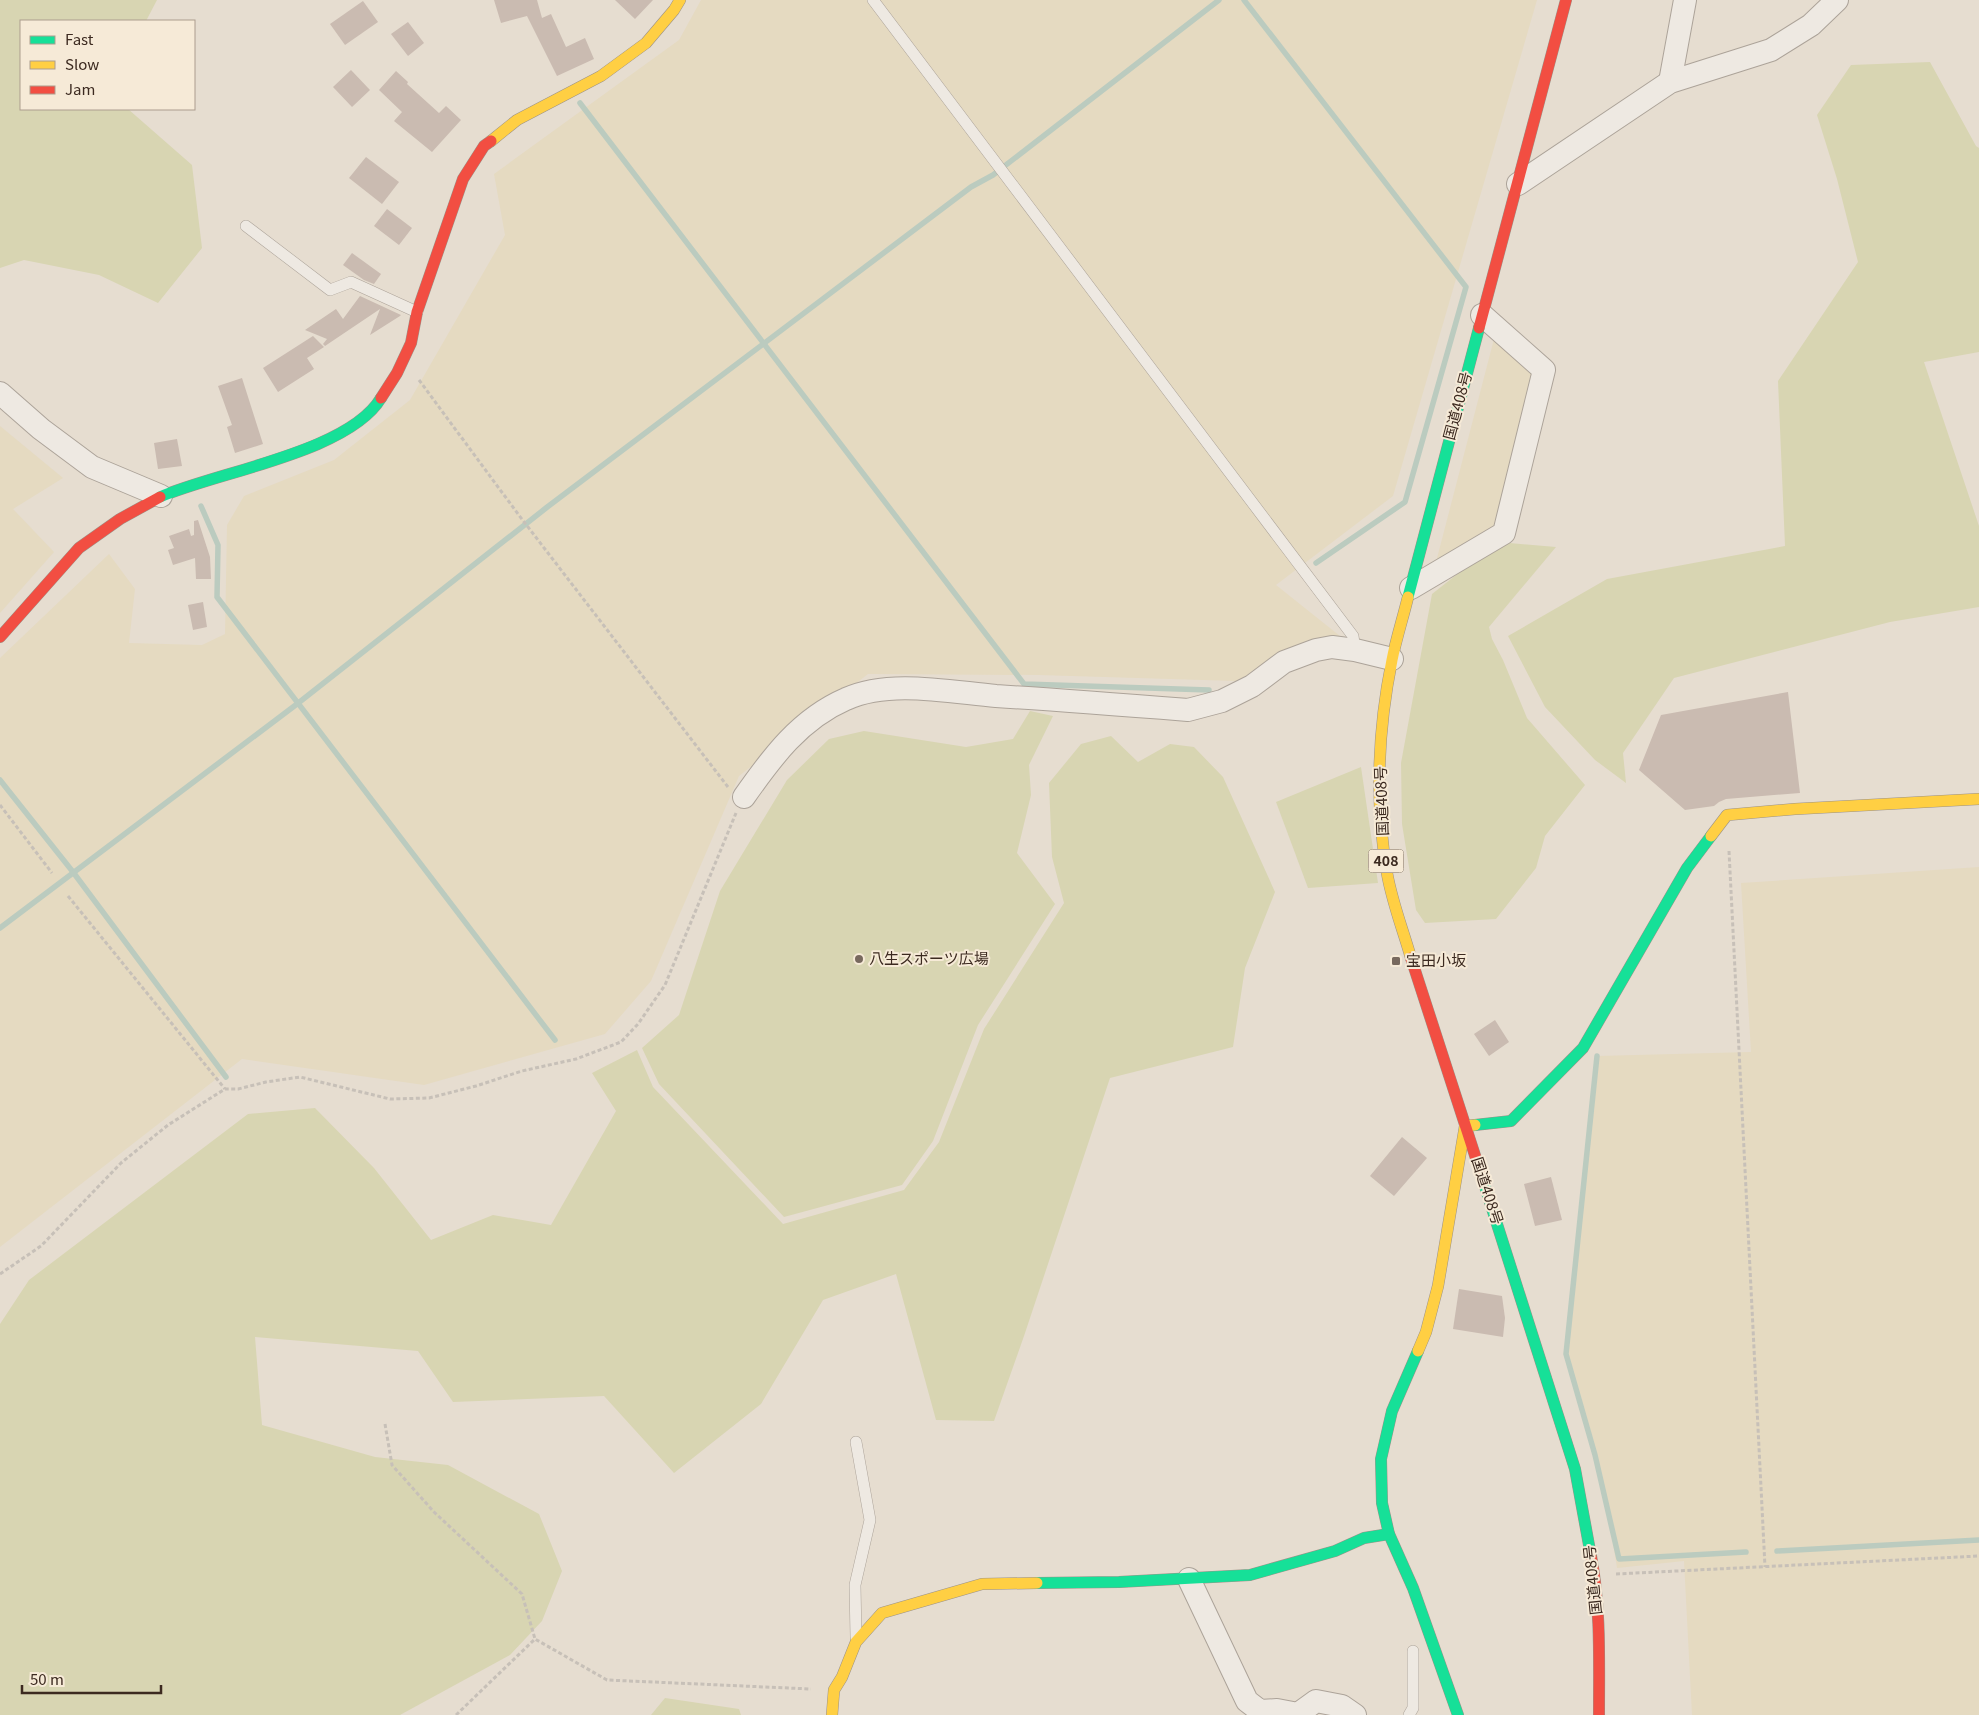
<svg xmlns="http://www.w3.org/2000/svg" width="1979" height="1715" viewBox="0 0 1979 1715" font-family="Georgia,'Noto Sans JP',serif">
<rect width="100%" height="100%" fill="#e6ddd0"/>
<g fill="#e5dac1">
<path d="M 701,0 L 1537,0 L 1393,496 L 1276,585 L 1340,636 L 1236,681 L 1038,675 L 868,674 L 739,776 L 651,981 L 605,1034 L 424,1085 L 242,1059 L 0,1247 L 0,658 L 109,554 L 135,589 L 129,643 L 202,645 L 225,634 L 227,525 L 244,496 L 334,460 L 410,400 L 505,235 L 494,174 L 679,40 Z"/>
<path d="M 1495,335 L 1538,375 L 1499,526 L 1436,562 Z"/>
<path d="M 0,426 L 63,478 L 13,509 L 54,552 L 0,613 Z"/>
<path d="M 1979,867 L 1979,1715 L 1692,1715 L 1684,1561 L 1617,1568 L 1602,1474 L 1566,1358 L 1597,1056 L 1751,1052 L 1741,883 Z"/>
</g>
<g fill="#d8d5b2">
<path d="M 0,0 L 157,0 L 146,21 L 21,21 L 21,109 L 128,109 L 192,165 L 202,248 L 158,303 L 99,275 L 24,260 L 0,268 Z"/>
<path d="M 1930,62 L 1976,146 L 1979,148 L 1979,352 L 1924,362 L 1979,526 L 1979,607 L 1890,622 L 1674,678 L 1623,753 L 1626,783 L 1595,760 L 1545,707 L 1508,636 L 1607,579 L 1785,546 L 1778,381 L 1858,262 L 1837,179 L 1817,115 L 1851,65 Z"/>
<path d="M 1498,542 L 1556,547 L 1489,627 L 1492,639 L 1503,660 L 1527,718 L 1585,785 L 1545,836 L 1536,868 L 1496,919 L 1425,923 L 1416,910 L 1402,824 L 1401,763 L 1432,594 Z"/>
<path d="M 1030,711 L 1053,716 L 1029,765 L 1031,795 L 1017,853 L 1055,904 L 978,1025 L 933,1141 L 902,1185 L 784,1217 L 659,1084 L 642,1048 L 679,1015 L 720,891 L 787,780 L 829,739 L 864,731 L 966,747 L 1013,739 Z"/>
<path d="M 1111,736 L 1138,762 L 1170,744 L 1194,747 L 1223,777 L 1275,892 L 1245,968 L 1233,1047 L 1110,1078 L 1024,1336 L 994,1421 L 936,1420 L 896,1274 L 823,1300 L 761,1404 L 674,1473 L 604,1396 L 453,1402 L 418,1351 L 255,1337 L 262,1425 L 375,1457 L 448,1465 L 539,1514 L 562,1571 L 542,1621 L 510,1655 L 400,1715 L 0,1715 L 0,1324 L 29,1280 L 248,1114 L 315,1108 L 374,1168 L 431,1240 L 493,1215 L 551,1225 L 616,1111 L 592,1073 L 637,1050 L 653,1087 L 783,1224 L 904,1190 L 939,1142 L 984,1029 L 1064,903 L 1052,857 L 1049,783 L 1081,744 Z"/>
<path d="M 1361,767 L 1378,883 L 1308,888 L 1276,802 Z"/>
<path d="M 665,1698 L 739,1709 L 741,1715 L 651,1715 Z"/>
</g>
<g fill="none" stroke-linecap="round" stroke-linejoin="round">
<g stroke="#bbcbbf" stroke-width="5.5">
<path d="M 1244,0 L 1466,287 L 1405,502 L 1316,563"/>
<path d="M 580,103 L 1024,684 L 1209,690"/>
<path d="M 201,506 L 218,545 L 217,597 L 555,1040"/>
<path d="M 0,780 L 73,872 L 226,1077"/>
<path d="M 0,928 L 297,704 L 546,508 L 971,187 L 993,175 L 1219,0"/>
<path d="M 1597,1056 L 1566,1354 L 1595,1455 L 1619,1559 L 1746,1552"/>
<path d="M 1777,1551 L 1979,1540"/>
</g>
</g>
<g fill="#cabbb1">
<path d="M 494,0 L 537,0 L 542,18 L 551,14 L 566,47 L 585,38 L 594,59 L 557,76 L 527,16 L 501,23 Z"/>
<path d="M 615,0 L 653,0 L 635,19 Z"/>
<path d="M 363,1 L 378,22 L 345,45 L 330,24 Z"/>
<path d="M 408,22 L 424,43 L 408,56 L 391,34 Z"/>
<path d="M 351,70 L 370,90 L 352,107 L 333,87 Z"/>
<path d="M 396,71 L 408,82 L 407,84 L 439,113 L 446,106 L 461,120 L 432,152 L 394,121 L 402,112 L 379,90 Z"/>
<path d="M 366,157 L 399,182 L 382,204 L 349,178 Z"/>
<path d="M 387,209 L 412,228 L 399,245 L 374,226 Z"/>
<path d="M 352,253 L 381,274 L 374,284 L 364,280 L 343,265 Z"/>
<path d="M 360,296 L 401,315 L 400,316 L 370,335 L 380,309 L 325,346 L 323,344 L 327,339 L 305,330 L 336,309 L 343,319 Z"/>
<path d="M 313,336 L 324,347 L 307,358 L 314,369 L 278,392 L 263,368 Z"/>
<path d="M 242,378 L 263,444 L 235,453 L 227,427 L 232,425 L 218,386 Z"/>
<path d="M 177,439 L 182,466 L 158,469 L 154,443 Z"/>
<path d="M 198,520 L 210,557 L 211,579 L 196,579 L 195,558 L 173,565 L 168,550 L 174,548 L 169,536 L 189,529 L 191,536 L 194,535 L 194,521 Z"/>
<path d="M 203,602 L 207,627 L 193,630 L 188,605 Z"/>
<path d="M 1788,692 L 1800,793 L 1726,799 L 1719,802 L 1714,806 L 1685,810 L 1639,770 L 1661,715 Z"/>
<path d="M 1495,1020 L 1509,1042 L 1489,1056 L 1474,1034 Z"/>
<path d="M 1402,1137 L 1427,1158 L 1394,1196 L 1370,1176 Z"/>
<path d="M 1551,1177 L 1562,1220 L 1535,1226 L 1524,1184 Z"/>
<path d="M 1459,1289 L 1502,1296 L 1505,1318 L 1503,1337 L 1453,1329 Z"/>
</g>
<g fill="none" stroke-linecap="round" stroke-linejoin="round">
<defs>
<g id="lane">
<path d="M 873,0 L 1353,636 L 1355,650"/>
<path d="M 246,226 L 330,290 L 351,282 L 417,312"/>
<path d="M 856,1637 L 855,1585 L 870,1520 L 856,1442"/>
<path d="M 1409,1715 L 1413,1708 L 1413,1651"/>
</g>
<g id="street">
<path d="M 1670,82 L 1685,0"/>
<path d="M 1518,184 L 1670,82 L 1771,50 L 1811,25 L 1837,0"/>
<path d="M 0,393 L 41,429 L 92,467 L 161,496"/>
<path d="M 1411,588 L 1504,533 L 1544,370 L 1482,315"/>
<path d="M 744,797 C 772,757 800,719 846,699 C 889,679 950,692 996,696 C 1060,700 1124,705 1188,710 L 1222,701 L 1252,686 L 1284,662 L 1316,650 L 1332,647 L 1355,650 L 1392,659"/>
<path d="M 1189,1579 L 1247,1701 L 1260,1711 L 1277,1710 L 1298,1714 L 1316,1701 L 1342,1706 L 1355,1715"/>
</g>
<g id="fast">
<path d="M 160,497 C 217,472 349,452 381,398"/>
<path d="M 1408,597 L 1479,328"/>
<path d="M 1475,1125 L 1511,1121 L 1583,1048 L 1687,868 L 1711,836"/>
<path d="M 1482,1177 L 1575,1469 L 1591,1556"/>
<path d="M 1418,1351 L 1392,1411 L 1381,1459 L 1382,1503 L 1389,1534 L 1413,1588 L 1458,1715"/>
<path d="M 1037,1583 L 1119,1582 L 1250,1575 L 1335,1551 L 1364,1538 L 1389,1534"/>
</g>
<g id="slow">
<path d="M 491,141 L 517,120 L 601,76 L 646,43 L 674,10 L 680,0"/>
<path d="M 1408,597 C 1403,618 1396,639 1392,660 C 1378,729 1375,803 1387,873 C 1392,902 1403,930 1411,958"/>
<path d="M 1711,836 L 1727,815 L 1795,809 L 1979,799"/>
<path d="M 1418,1351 L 1426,1332 L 1438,1286 L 1465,1126 L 1475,1125"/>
<path d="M 832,1715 L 834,1690 L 842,1677 L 856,1642 L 882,1613 L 982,1584 L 1037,1583"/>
</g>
<g id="jam">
<path d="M 1479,328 L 1566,0"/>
<path d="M 381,398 L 397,373 L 411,343 L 417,312 L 463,179 L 484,146 L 491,141"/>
<path d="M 0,637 L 79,548 L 120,519 L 160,497"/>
<path d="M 1411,958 L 1482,1177"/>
<path d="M 1591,1556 C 1601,1608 1599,1662 1599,1715"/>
</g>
</defs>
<use href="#lane" stroke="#aca399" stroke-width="12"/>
<use href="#street" stroke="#aca399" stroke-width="24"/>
<use href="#fast" stroke="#9c9288" stroke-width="12"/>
<use href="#slow" stroke="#9c9288" stroke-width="12"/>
<use href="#jam" stroke="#9c9288" stroke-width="12"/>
<g stroke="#c7c0b8" stroke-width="3" stroke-dasharray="4 2.5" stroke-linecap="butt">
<path d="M 419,380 L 518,514 L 728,787"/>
<path d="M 0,805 L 52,873"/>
<path d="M 1729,851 L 1765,1567"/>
<path d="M 68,896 L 225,1089"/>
<path d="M 0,1274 L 41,1246 L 121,1163 L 168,1125 L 225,1089 L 238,1089 L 266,1082 L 300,1077 L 390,1099 L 429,1098 L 476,1086 L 522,1071 L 576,1059 L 621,1042 L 638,1024 L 665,985 L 736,813"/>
<path d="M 385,1424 L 392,1465 L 434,1512 L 522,1594 L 535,1639"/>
<path d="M 1616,1574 L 1979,1556"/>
<path d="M 456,1715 L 535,1639 L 607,1680 L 811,1689"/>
</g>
<use href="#lane" stroke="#eee9e2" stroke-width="11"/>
<use href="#street" stroke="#eee9e2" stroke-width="22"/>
<use href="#fast" stroke="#16e098" stroke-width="11"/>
<use href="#slow" stroke="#ffcf43" stroke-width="11"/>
<use href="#jam" stroke="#f24e42" stroke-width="11"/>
</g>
<g fill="#78695e" stroke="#f6ead7" stroke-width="2">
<circle cx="859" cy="959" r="5"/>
<rect x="1391" y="956" width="10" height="10" rx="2.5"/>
</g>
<g text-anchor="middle" stroke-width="4" stroke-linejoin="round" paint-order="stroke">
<rect fill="#f6ead7" stroke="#746457" stroke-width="1" x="1368.5" y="849.5" width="35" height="23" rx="4"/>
<g font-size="14" font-weight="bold" fill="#3c2a20">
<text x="1386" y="866">408</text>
</g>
<g font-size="15" fill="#3c2a20" stroke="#f6ead7">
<text transform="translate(1458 406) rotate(-75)" y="5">国道408号</text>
<text transform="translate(1382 801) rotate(-92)" y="5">国道408号</text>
<text transform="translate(1487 1191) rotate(72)" y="5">国道408号</text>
<text transform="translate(1593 1580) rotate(-96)" y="5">国道408号</text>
</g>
<g font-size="15" fill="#3c2a20" stroke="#f6ead7" text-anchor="start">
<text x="869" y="964">八生スポーツ広場</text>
<text x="1406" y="966">宝田小坂</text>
</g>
</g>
<rect x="20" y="20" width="175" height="90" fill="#f6ead7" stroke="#ac9d8e"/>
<rect x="30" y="36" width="25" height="8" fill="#16e098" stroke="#ac9d8e"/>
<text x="65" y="45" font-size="15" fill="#3c2a20">Fast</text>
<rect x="30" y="61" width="25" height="8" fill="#ffcf43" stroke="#ac9d8e"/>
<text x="65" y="70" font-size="15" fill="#3c2a20">Slow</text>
<rect x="30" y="86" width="25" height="8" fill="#f24e42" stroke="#ac9d8e"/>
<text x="65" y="95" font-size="15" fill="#3c2a20">Jam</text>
<path d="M22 1685v8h139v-8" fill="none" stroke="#3c2a20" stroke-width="2.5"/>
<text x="30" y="1685" font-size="15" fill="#3c2a20" stroke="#f6ead7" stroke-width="4" paint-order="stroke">50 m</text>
</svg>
